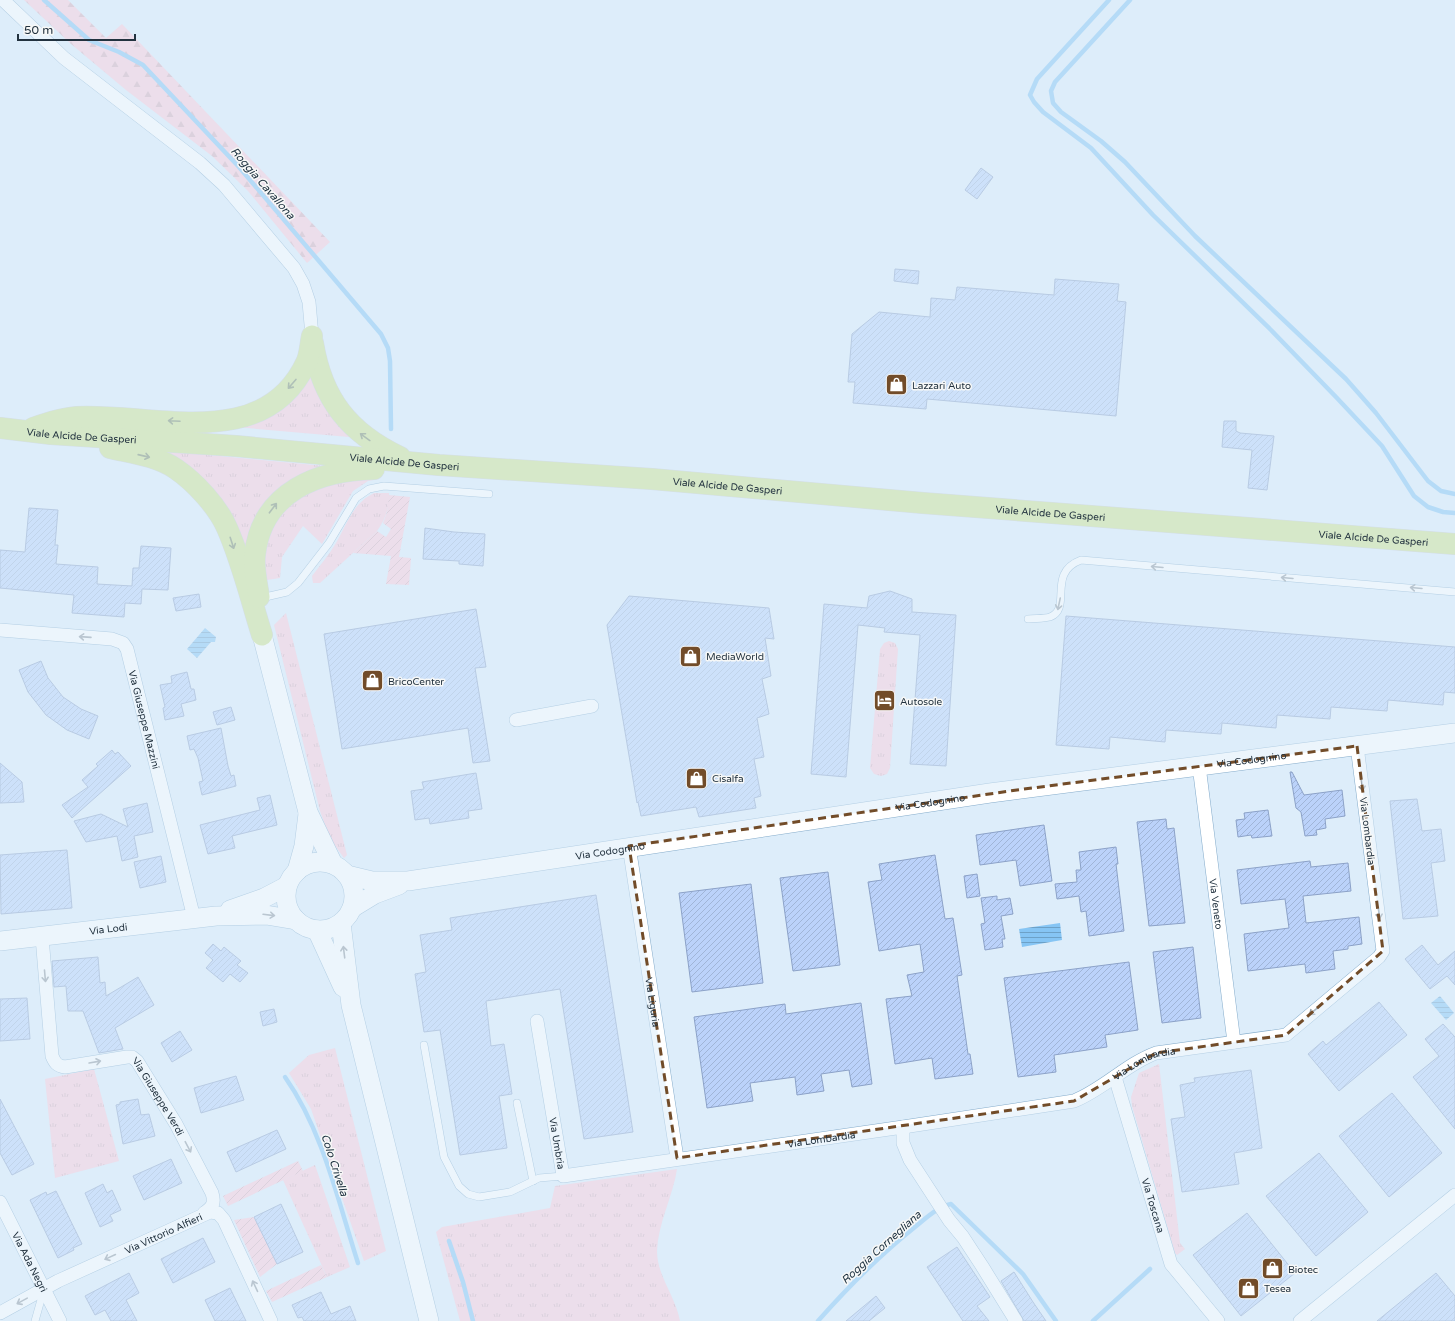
<svg xmlns="http://www.w3.org/2000/svg" width="1455" height="1321" viewBox="0 0 1455 1321" font-family="'Varela Round',sans-serif">
<defs>
<pattern id="grass-tufts" width="24" height="20" patternUnits="userSpaceOnUse"><rect width="24" height="20" fill="#feccd9"/><path d="M3 7l-1-3M5 7V3M7 7l1-3M15 17l-1-3M17 17v-4M19 17l1-3" fill="none" stroke="#d9b0bb"/></pattern>
<pattern id="forest-firs" width="22" height="20" patternUnits="userSpaceOnUse"><rect width="22" height="20" fill="#feccd9"/><path d="M5 1l3.5 6h-7zM16 11l3.5 6h-7z" fill="#d9b0bb"/></pattern>
<pattern id="garden-furrows" width="10" height="10" patternUnits="userSpaceOnUse"><rect width="10" height="10" fill="#feccd9"/><path d="M-1 1l2-2M0 10L10 0M9 11l2-2" fill="none" stroke="#d9b0bb"/></pattern>
<pattern id="water-rules" width="6" height="5" patternUnits="userSpaceOnUse"><rect width="6" height="5" fill="#86c5f4"/><path d="M0 2.5h6" fill="none" stroke="#6da1c7"/></pattern>
<pattern id="building-hatch" width="6" height="6" patternUnits="userSpaceOnUse"><rect width="6" height="6" fill="#bbd2fa"/><path d="M-1 1l2-2M0 6l6-6M5 7l2-2" fill="none" stroke="#a0b5d7"/></pattern>
</defs>
<rect width="100%" height="100%" fill="#ddedfa"/>
<g fill="url(#grass-tufts)">
<path d="M 310,362 L 350,435 L 349,437 L 235,427 Z"/>
<path d="M 165,451 L 167,451 L 325,466 L 247,549 Z"/>
<path d="M 354,479 L 379,479 L 368,481 L 353,491 L 322,544 L 303,526 L 282,557 L 280,578 L 267,580 L 264,559 L 271,529 L 283,510 L 313,488 Z"/>
<path d="M 374,493 L 389,493 C 390,507 385,520 377,531 L 320,583 L 313,583 L 312,576 C 320,565 329,555 336,543 C 347,524 353,503 374,493 Z"/>
<path d="M 286,613 L 347,855 L 344,858 L 330,839 L 320,811 L 274,625 Z"/>
<path d="M 889,641 L 895,643 L 898,649 L 890,768 L 887,774 L 881,776 L 874,774 L 870,768 L 880,649 L 884,643 Z"/>
<path d="M 335,1048 L 386,1251 L 364,1261 L 311,1109 L 289,1073 L 309,1055 Z"/>
<path d="M 1159,1064 L 1180,1243 L 1185,1249 L 1177,1255 L 1175,1253 L 1132,1106 L 1131,1097 L 1139,1073 Z"/>
<path d="M 94,1069 L 119,1161 L 55,1178 L 45,1079 Z"/>
<path d="M 315,1165 L 350,1267 L 327,1277 L 283,1180 Z"/>
<path d="M 677,1169 C 673,1196 658,1223 657,1251 C 657,1276 676,1297 680,1321 L 460,1321 L 436,1232 L 442,1227 L 550,1208 L 555,1186 Z"/>
</g>
<path fill="url(#forest-firs)" d="M 24,0 L 68,0 L 106,38 L 122,24 L 330,242 L 307,263 L 248,191 L 212,156 L 126,90 L 71,44 Z"/>
<g fill="url(#garden-furrows)">
<path d="M 389,495 L 410,497 L 399,557 L 411,558 L 409,585 L 386,584 L 391,556 L 353,553 L 377,531 L 386,537 L 391,529 L 383,523 L 387,512 Z"/>
<path d="M 298,1161 L 303,1171 L 228,1206 L 223,1196 Z"/>
<path d="M 254,1217 L 277,1264 L 260,1277 L 234,1220 Z"/>
<path d="M 321,1265 L 327,1277 L 272,1302 L 266,1291 Z"/>
</g>
<g fill="url(#water-rules)">
<path d="M 205,628 L 216,637 L 215,642 L 211,642 L 197,658 L 187,649 Z"/>
<path d="M 1060,923 L 1062,940 L 1022,947 L 1019,929 Z"/>
<path d="M 1440,996 L 1454,1013 L 1446,1020 L 1431,1003 Z"/>
</g>
<g fill="none" stroke-linecap="round" stroke-linejoin="round">
<g stroke="#86c5f4" stroke-width="4.5">
<path d="M 44,0 L 89,40 L 119,52 L 143,65 L 239,167 L 381,334 L 388,348 L 390,361 L 391,429"/>
<path d="M 1109,0 L 1037,79 L 1030,95 L 1034,102 L 1043,112 L 1091,148 L 1153,215 L 1271,330 L 1336,397 L 1382,446 L 1414,496 L 1428,507 L 1443,512 L 1455,513"/>
<path d="M 1130,0 L 1055,82 L 1051,91 L 1053,103 L 1061,112 L 1101,141 L 1125,162 L 1195,236 L 1346,379 L 1376,413 L 1428,481 L 1441,491 L 1455,494"/>
<path d="M 285,1077 C 323,1131 338,1201 358,1263"/>
<path d="M 449,1241 L 463,1282 L 473,1321"/>
<path d="M 818,1321 C 848,1287 880,1255 915,1227 C 925,1219 939,1206 951,1204 L 1023,1274 L 1056,1321"/>
<path d="M 1093,1321 L 1150,1269"/>
</g>
</g>
<g fill="url(#building-hatch)" stroke="#8ca2c8">
<path d="M 981,168 L 993,177 L 977,199 L 965,190 Z"/>
<path d="M 895,269 L 919,271 L 918,284 L 894,281 Z"/>
<path d="M 1055,279 L 1119,284 L 1117,301 L 1126,302 L 1116,416 L 927,399 L 926,409 L 853,403 L 855,382 L 848,382 L 852,334 L 879,312 L 930,317 L 931,298 L 955,300 L 957,287 L 1054,295 Z"/>
<path d="M 1224,421 L 1236,421 L 1236,431 L 1240,433 L 1274,436 L 1267,490 L 1248,488 L 1252,450 L 1222,447 Z"/>
<path d="M 29,508 L 58,510 L 55,545 L 58,545 L 56,564 L 98,567 L 97,584 L 132,586 L 133,568 L 139,568 L 141,546 L 171,548 L 168,590 L 142,589 L 141,604 L 125,603 L 124,617 L 72,613 L 74,595 L 0,588 L 0,550 L 25,552 Z"/>
<path d="M 425,528 L 454,532 L 485,534 L 483,566 L 459,564 L 459,561 L 423,559 Z"/>
<path d="M 890,591 L 912,599 L 912,612 L 956,615 L 946,766 L 910,764 L 920,635 L 884,632 L 885,628 L 858,625 L 846,777 L 811,774 L 824,604 L 867,608 L 869,596 Z"/>
<path d="M 199,594 L 201,607 L 176,611 L 173,598 Z"/>
<path d="M 629,596 L 769,608 L 774,639 L 765,638 L 771,676 L 762,679 L 769,714 L 757,718 L 764,757 L 754,759 L 761,796 L 754,798 L 756,808 L 699,817 L 696,807 L 641,816 L 638,802 L 637,803 L 607,625 Z"/>
<path d="M 476,609 L 486,667 L 475,668 L 490,761 L 473,763 L 468,728 L 342,749 L 324,634 Z"/>
<path d="M 1066,616 L 1455,647 L 1455,693 L 1444,692 L 1443,705 L 1388,700 L 1387,711 L 1331,707 L 1330,719 L 1277,715 L 1276,728 L 1222,723 L 1221,734 L 1166,730 L 1165,742 L 1110,737 L 1109,749 L 1056,745 Z"/>
<path d="M 41,661 L 48,678 L 63,697 L 81,709 L 98,716 L 89,739 L 67,730 L 46,715 L 28,692 L 19,670 Z"/>
<path d="M 187,672 L 191,689 L 194,689 L 196,700 L 181,704 L 184,716 L 165,720 L 163,708 L 165,707 L 160,685 L 172,683 L 171,676 Z"/>
<path d="M 231,707 L 235,720 L 217,725 L 213,712 Z"/>
<path d="M 221,728 L 228,766 L 231,776 L 234,775 L 236,786 L 202,795 L 199,782 L 203,781 L 198,758 L 194,749 L 190,750 L 187,736 Z"/>
<path d="M 112,750 L 115,754 L 118,752 L 131,766 L 72,818 L 62,805 L 88,787 L 82,780 L 98,766 L 96,764 Z"/>
<path d="M 0,763 L 22,782 L 24,802 L 0,803 Z"/>
<path d="M 1290,772 L 1292,772 L 1304,795 L 1342,790 L 1345,816 L 1325,819 L 1326,828 L 1316,830 L 1317,835 L 1305,836 L 1301,812 L 1296,808 Z"/>
<path d="M 476,773 L 482,809 L 468,811 L 469,818 L 430,824 L 429,818 L 415,820 L 411,791 L 424,789 L 422,782 Z"/>
<path d="M 270,795 L 277,825 L 232,836 L 235,848 L 208,854 L 200,825 L 260,810 L 257,798 Z"/>
<path d="M 1417,799 L 1422,831 L 1441,829 L 1445,861 L 1431,863 L 1438,916 L 1403,919 L 1390,801 Z"/>
<path d="M 147,803 L 153,832 L 134,836 L 138,857 L 122,861 L 117,836 L 86,842 L 74,821 L 101,814 L 128,827 L 123,809 Z"/>
<path d="M 1268,810 L 1272,836 L 1252,838 L 1251,835 L 1238,837 L 1236,820 L 1245,819 L 1244,813 Z"/>
<path d="M 1166,819 L 1167,829 L 1174,828 L 1185,923 L 1149,926 L 1137,822 Z"/>
<path d="M 1044,825 L 1052,881 L 1020,886 L 1016,860 L 980,865 L 976,835 Z"/>
<path d="M 1116,847 L 1118,864 L 1116,864 L 1124,931 L 1089,936 L 1086,911 L 1081,912 L 1079,896 L 1057,899 L 1055,884 L 1077,882 L 1076,870 L 1081,870 L 1079,852 Z"/>
<path d="M 67,850 L 72,908 L 1,914 L 0,855 Z"/>
<path d="M 935,855 L 945,919 L 953,918 L 962,975 L 957,976 L 968,1054 L 970,1054 L 973,1074 L 935,1079 L 932,1058 L 895,1064 L 886,999 L 912,996 L 907,975 L 924,972 L 920,944 L 879,951 L 868,882 L 882,880 L 879,864 Z"/>
<path d="M 161,856 L 166,882 L 140,888 L 134,862 Z"/>
<path d="M 1310,861 L 1311,867 L 1348,863 L 1351,891 L 1303,896 L 1306,923 L 1359,917 L 1362,944 L 1348,946 L 1348,949 L 1333,951 L 1335,969 L 1306,973 L 1305,964 L 1248,971 L 1244,934 L 1289,928 L 1285,899 L 1241,904 L 1237,870 Z"/>
<path d="M 828,872 L 840,965 L 793,971 L 780,878 Z"/>
<path d="M 977,874 L 980,896 L 967,898 L 964,876 Z"/>
<path d="M 751,884 L 763,983 L 692,992 L 679,893 Z"/>
<path d="M 596,895 L 633,1132 L 584,1139 L 560,989 L 486,1001 L 491,1046 L 504,1044 L 512,1094 L 499,1096 L 507,1148 L 460,1155 L 440,1030 L 424,1032 L 415,974 L 426,972 L 420,935 L 452,930 L 450,918 Z"/>
<path d="M 997,896 L 997,900 L 1010,898 L 1013,914 L 1001,916 L 1005,939 L 1002,939 L 1003,947 L 985,950 L 981,924 L 985,923 L 981,898 Z"/>
<path d="M 213,944 L 221,951 L 224,947 L 241,961 L 237,965 L 248,973 L 240,982 L 230,974 L 223,982 L 206,968 L 213,960 L 205,953 Z"/>
<path d="M 1422,945 L 1438,965 L 1455,951 L 1455,985 L 1447,976 L 1430,989 L 1405,959 Z"/>
<path d="M 1193,947 L 1201,1018 L 1162,1023 L 1153,952 Z"/>
<path d="M 98,957 L 100,983 L 105,982 L 106,996 L 138,977 L 154,1005 L 115,1028 L 123,1049 L 99,1053 L 83,1011 L 68,1011 L 66,986 L 54,987 L 52,961 Z"/>
<path d="M 1129,962 L 1138,1030 L 1105,1035 L 1107,1047 L 1054,1055 L 1056,1072 L 1018,1077 L 1004,978 Z"/>
<path d="M 27,998 L 30,1039 L 0,1041 L 0,999 Z"/>
<path d="M 1379,1002 L 1407,1035 L 1339,1091 L 1308,1054 L 1323,1041 L 1326,1045 Z"/>
<path d="M 861,1003 L 872,1084 L 852,1087 L 849,1070 L 821,1074 L 824,1091 L 797,1095 L 795,1077 L 750,1083 L 753,1101 L 707,1108 L 694,1017 L 785,1004 L 786,1014 Z"/>
<path d="M 274,1009 L 277,1022 L 263,1026 L 260,1012 Z"/>
<path d="M 1443,1024 L 1455,1037 L 1455,1129 L 1413,1077 L 1439,1056 L 1425,1039 Z"/>
<path d="M 180,1031 L 192,1050 L 172,1062 L 161,1043 Z"/>
<path d="M 1251,1070 L 1262,1148 L 1234,1153 L 1239,1184 L 1182,1192 L 1171,1119 L 1185,1117 L 1180,1085 L 1195,1082 L 1194,1078 Z"/>
<path d="M 236,1076 L 244,1100 L 201,1113 L 194,1088 Z"/>
<path d="M 1392,1093 L 1442,1153 L 1389,1197 L 1339,1136 Z"/>
<path d="M 0,1099 L 34,1164 L 12,1175 L 0,1153 Z"/>
<path d="M 138,1099 L 141,1115 L 149,1114 L 155,1136 L 123,1144 L 116,1105 L 120,1104 L 120,1102 Z"/>
<path d="M 277,1130 L 286,1149 L 236,1172 L 227,1152 Z"/>
<path d="M 1319,1153 L 1368,1212 L 1316,1256 L 1266,1196 Z"/>
<path d="M 171,1159 L 182,1183 L 144,1200 L 133,1176 Z"/>
<path d="M 103,1184 L 107,1193 L 112,1190 L 121,1210 L 110,1215 L 113,1221 L 100,1227 L 85,1193 Z"/>
<path d="M 56,1191 L 82,1244 L 73,1248 L 74,1250 L 58,1258 L 30,1200 L 46,1192 L 47,1195 Z"/>
<path d="M 281,1204 L 303,1252 L 277,1264 L 254,1217 Z"/>
<path d="M 1247,1213 L 1295,1273 L 1241,1316 L 1193,1255 Z"/>
<path d="M 203,1238 L 215,1262 L 173,1283 L 161,1259 Z"/>
<path d="M 957,1247 L 990,1297 L 977,1306 L 989,1321 L 963,1321 L 927,1267 Z"/>
<path d="M 1014,1272 L 1033,1302 L 1046,1321 L 1024,1321 L 1001,1281 Z"/>
<path d="M 129,1273 L 139,1293 L 126,1300 L 137,1321 L 111,1321 L 105,1310 L 95,1315 L 85,1296 Z"/>
<path d="M 1436,1273 L 1455,1296 L 1455,1321 L 1377,1321 Z"/>
<path d="M 230,1288 L 246,1321 L 215,1321 L 205,1300 Z"/>
<path d="M 321,1292 L 331,1314 L 350,1306 L 356,1321 L 304,1321 L 302,1317 L 298,1318 L 292,1305 Z"/>
<path d="M 876,1296 L 885,1308 L 869,1321 L 846,1321 Z"/>
</g>
<g fill="none" stroke-linecap="round" stroke-linejoin="round">
<defs>
<g id="lane">
<path d="M 261,598 L 287,592 L 298,583 L 329,543 L 356,498 L 369,489 L 384,486 L 489,494"/>
<path d="M 1028,619 C 1035,618 1043,619 1050,617 C 1073,608 1046,573 1081,560 L 1455,592"/>
<path d="M 424,1045 L 444,1157 L 459,1186 L 468,1194 L 479,1197 L 510,1192 L 539,1178 L 563,1176"/>
<path d="M 517,1103 L 533,1181"/>
<path d="M 35,1321 L 44,1289"/>
</g>
<g id="street">
<path d="M 3,0 L 64,58 L 200,163 L 224,185 L 294,268 L 303,284 L 309,302 L 312,336"/>
<path id="s1" d="M 0,630 L 112,639 L 123,643 L 127,649 L 194,918"/>
<path d="M 516,720 L 592,706"/>
<path id="s2" d="M 1199,766 L 1234,1042"/>
<path id="s3" d="M 629,846 L 677,1158"/>
<path id="s4" d="M 42,937 L 52,1056 C 55,1063 57,1066 65,1067 L 127,1057 L 132,1057 L 137,1061 L 176,1124 L 212,1193 C 215,1203 213,1207 204,1213"/>
<path id="s5" d="M 537,1021 L 563,1176 L 903,1127 L 1074,1101 C 1104,1089 1126,1064 1156,1053 L 1286,1035 L 1379,957 L 1383,951 L 1357,746"/>
<path id="s6" d="M 1115,1077 L 1171,1264 L 1218,1321"/>
<path d="M 903,1127 L 903,1143 L 910,1160 L 949,1220 L 963,1237 L 982,1266 L 1016,1321"/>
<path id="s7" d="M 0,1202 L 60,1321"/>
<path id="s8" d="M 0,1313 L 58,1281 L 210,1212 L 218,1213 L 224,1220 L 271,1321"/>
<path d="M 1300,1321 L 1455,1195"/>
</g>
<g id="secondary">
<path d="M 262,635 L 308,812 L 333,864"/>
<circle cx="320" cy="896" r="34"/>
<path d="M 297,871 L 304,846 L 308,814"/>
<path id="s9" d="M 347,875 L 372,881 L 408,881 L 990,793 L 1455,733"/>
<path d="M 352,908 L 375,894 L 399,885"/>
<path d="M 230,910 L 264,898 L 287,886"/>
<path d="M 341,923 L 351,1005 L 429,1321"/>
<path d="M 317,930 L 343,987"/>
<path id="s10" d="M 0,941 L 216,916 L 266,915 L 296,920"/>
</g>
<g id="primary">
<path d="M 313,343 C 322,399 349,433 400,457"/>
<path id="s11" d="M 0,428 L 51,434 L 236,446 L 439,465 L 652,479 L 923,503 L 1455,544"/>
<path d="M 33,428 C 47,423 62,418 77,417 C 154,413 264,453 306,363 C 310,355 310,345 312,336"/>
<path d="M 110,448 C 132,453 157,456 176,469 C 195,482 218,507 227,528 C 242,562 251,600 262,635"/>
<path d="M 259,597 C 257,583 253,567 255,554 C 262,492 318,470 374,469"/>
</g>
</defs>
<use href="#lane" stroke="#85accb" stroke-width="8"/>
<use href="#street" stroke="#85accb" stroke-width="14"/>
<use href="#secondary" stroke="#85accb" stroke-width="20"/>
<use href="#primary" stroke="#caced1" stroke-width="22"/>
<use href="#lane" stroke="#fff" stroke-width="7"/>
<use href="#street" stroke="#fff" stroke-width="13"/>
<use href="#secondary" stroke="#fff" stroke-width="19"/>
<use href="#primary" stroke="#cee28f" stroke-width="21"/>
</g>
<defs><path id="oneway-shaft" d="M-6 0H5M1.5-3L5.5 0L1.5 3" fill="none" stroke-width="1.6" stroke-linecap="round" stroke-linejoin="round"/></defs>
<g stroke="#788a67">
<use href="#oneway-shaft" transform="translate(292 384) rotate(131)"/>
<use href="#oneway-shaft" transform="translate(174 421) rotate(-177)"/>
<use href="#oneway-shaft" transform="translate(365 437) rotate(-144)"/>
<use href="#oneway-shaft" transform="translate(144 456) rotate(13)"/>
<use href="#oneway-shaft" transform="translate(273 508) rotate(-53)"/>
<use href="#oneway-shaft" transform="translate(232 543) rotate(72)"/>
</g>
<g stroke="#90989f">
<use href="#oneway-shaft" transform="translate(1157 567) rotate(-175)"/>
<use href="#oneway-shaft" transform="translate(1287 578) rotate(-175)"/>
<use href="#oneway-shaft" transform="translate(1416 588) rotate(-175)"/>
<use href="#oneway-shaft" transform="translate(1059 604) rotate(102)"/>
<use href="#oneway-shaft" transform="translate(85 637) rotate(-176)"/>
<use href="#oneway-shaft" transform="translate(1362 785) rotate(83)"/>
<use href="#oneway-shaft" transform="translate(1379 913) rotate(83)"/>
<use href="#oneway-shaft" transform="translate(269 915) rotate(7)"/>
<use href="#oneway-shaft" transform="translate(344 952) rotate(-97)"/>
<use href="#oneway-shaft" transform="translate(45 976) rotate(85)"/>
<use href="#oneway-shaft" transform="translate(1314 1011) rotate(140)"/>
<use href="#oneway-shaft" transform="translate(95 1062) rotate(-10)"/>
<use href="#oneway-shaft" transform="translate(188 1147) rotate(62)"/>
<use href="#oneway-shaft" transform="translate(110 1257) rotate(155)"/>
<use href="#oneway-shaft" transform="translate(255 1286) rotate(-115)"/>
<use href="#oneway-shaft" transform="translate(22 1301) rotate(151)"/>
</g>
<path d="M0 0H1455V1321H0ZM 1357,746 L 1383,951 L 1286,1035 L 1156,1053 L 1074,1101 L 677,1158 L 629,846 L 1017,790 Z" fill="#ddedfa" fill-opacity=".55" fill-rule="evenodd"/>
<path fill="none" stroke="#724c29" stroke-width="3" stroke-dasharray="8 5" stroke-linejoin="round" d="M 1357,746 L 1383,951 L 1286,1035 L 1156,1053 L 1074,1101 L 677,1158 L 629,846 L 1017,790 Z"/>
<defs>
<symbol id="shop-square" viewBox="-11 -11 22 22"><rect x="-9" y="-9" width="18" height="18" rx="4" fill="#724c29" stroke="#f7f8f7"/><path d="M-5-2.5h2.3a2.7 3.5 0 0 1 5.4 0H5L5.5 6h-11ZM-1.5-2.5h3a1.5 2.3 0 0 0-3 0Z" fill="#fff"/></symbol>
<symbol id="hotel-square" viewBox="-11 -11 22 22"><rect x="-9" y="-9" width="18" height="18" rx="4" fill="#724c29" stroke="#f7f8f7"/><path d="M-6-4.5h1.5V1H6V5H4.5V3h-9V5H-6ZM-4 0a1.8 1.8 0 1 1 3.6 0ZM.5 0V-2.5h3Q6-2.5 6 0Z" fill="#fff"/></symbol>
</defs>
<g fill-rule="evenodd">
<use href="#shop-square" x="884" y="372" width="25" height="25"/>
<use href="#shop-square" x="678" y="644" width="25" height="25"/>
<use href="#shop-square" x="360" y="668" width="25" height="25"/>
<use href="#hotel-square" x="872" y="688" width="25" height="25"/>
<use href="#shop-square" x="684" y="766" width="25" height="25"/>
<use href="#shop-square" x="1260" y="1256" width="25" height="25"/>
<use href="#shop-square" x="1236" y="1276" width="25" height="25"/>
</g>
<g text-anchor="middle" stroke-width="3" stroke-linejoin="round" paint-order="stroke">
<g font-size="10" fill="#22323f" stroke="#f7f8f7" text-anchor="start">
<text x="912" y="389">Lazzari Auto</text>
<text x="706" y="660">MediaWorld</text>
<text x="388" y="685">BricoCenter</text>
<text x="900" y="705">Autosole</text>
<text x="712" y="782">Cisalfa</text>
<text x="1288" y="1273">Biotec</text>
<text x="1264" y="1292">Tesea</text>
</g>
<g font-size="10" fill="#22323f" stroke="#f7f8f7">
<text dy="4" stroke="none"><textPath href="#s11" startOffset="82">Viale Alcide De Gasperi</textPath></text>
<text dy="4" stroke="none"><textPath href="#s11" startOffset="406">Viale Alcide De Gasperi</textPath></text>
<text dy="4" stroke="none"><textPath href="#s11" startOffset="730">Viale Alcide De Gasperi</textPath></text>
<text dy="4" stroke="none"><textPath href="#s11" startOffset="1054">Viale Alcide De Gasperi</textPath></text>
<text dy="4" stroke="none"><textPath href="#s11" startOffset="1378">Viale Alcide De Gasperi</textPath></text>
<text dy="4" stroke="none"><textPath href="#s1" startOffset="204">Via Giuseppe Mazzini</textPath></text>
<text dy="4" stroke="none"><textPath href="#s9" startOffset="914">Via Codognino</textPath></text>
<text dy="4" stroke="none"><textPath href="#s9" startOffset="590">Via Codognino</textPath></text>
<text transform="translate(1368 831) rotate(83)" y="4">Via Lombardia</text>
<text dy="4" stroke="none"><textPath href="#s9" startOffset="266">Via Codognino</textPath></text>
<text dy="4" stroke="none"><textPath href="#s2" startOffset="139">Via Veneto</textPath></text>
<text dy="4" stroke="none"><textPath href="#s10" startOffset="109">Via Lodi</textPath></text>
<text dy="4" stroke="none"><textPath href="#s3" startOffset="158">Via Liguria</textPath></text>
<text dy="4" stroke="none"><textPath href="#s5" startOffset="754">Via Lombardia</textPath></text>
<text dy="4" stroke="none"><textPath href="#s4" startOffset="253">Via Giuseppe Verdi</textPath></text>
<text dy="4" stroke="none"><textPath href="#s5" startOffset="418">Via Lombardia</textPath></text>
<text dy="4" stroke="none"><textPath href="#s5" startOffset="124">Via Umbria</textPath></text>
<text dy="4" stroke="none"><textPath href="#s6" startOffset="134">Via Toscana</textPath></text>
<text dy="4" stroke="none"><textPath href="#s8" startOffset="182">Via Vittorio Alfieri</textPath></text>
<text dy="4" stroke="none"><textPath href="#s7" startOffset="67">Via Ada Negri</textPath></text>
</g>
<g font-size="11" font-style="italic" fill="#1a2e3d" stroke="#f7f8f7">
<text transform="translate(263 183) rotate(49)" y="4">Roggia Cavallona</text>
<text transform="translate(335 1165) rotate(72)" y="4">Colo Crivella</text>
<text transform="translate(881 1247) rotate(-42)" y="4">Roggia Cornegliana</text>
</g>
</g>
<path d="M18 34v6h117v-6" fill="none" stroke="#22323f" stroke-width="2"/>
<text x="24" y="34" font-size="12" fill="#22323f" stroke="#f7f8f7" stroke-width="3" paint-order="stroke">50 m</text>
</svg>
